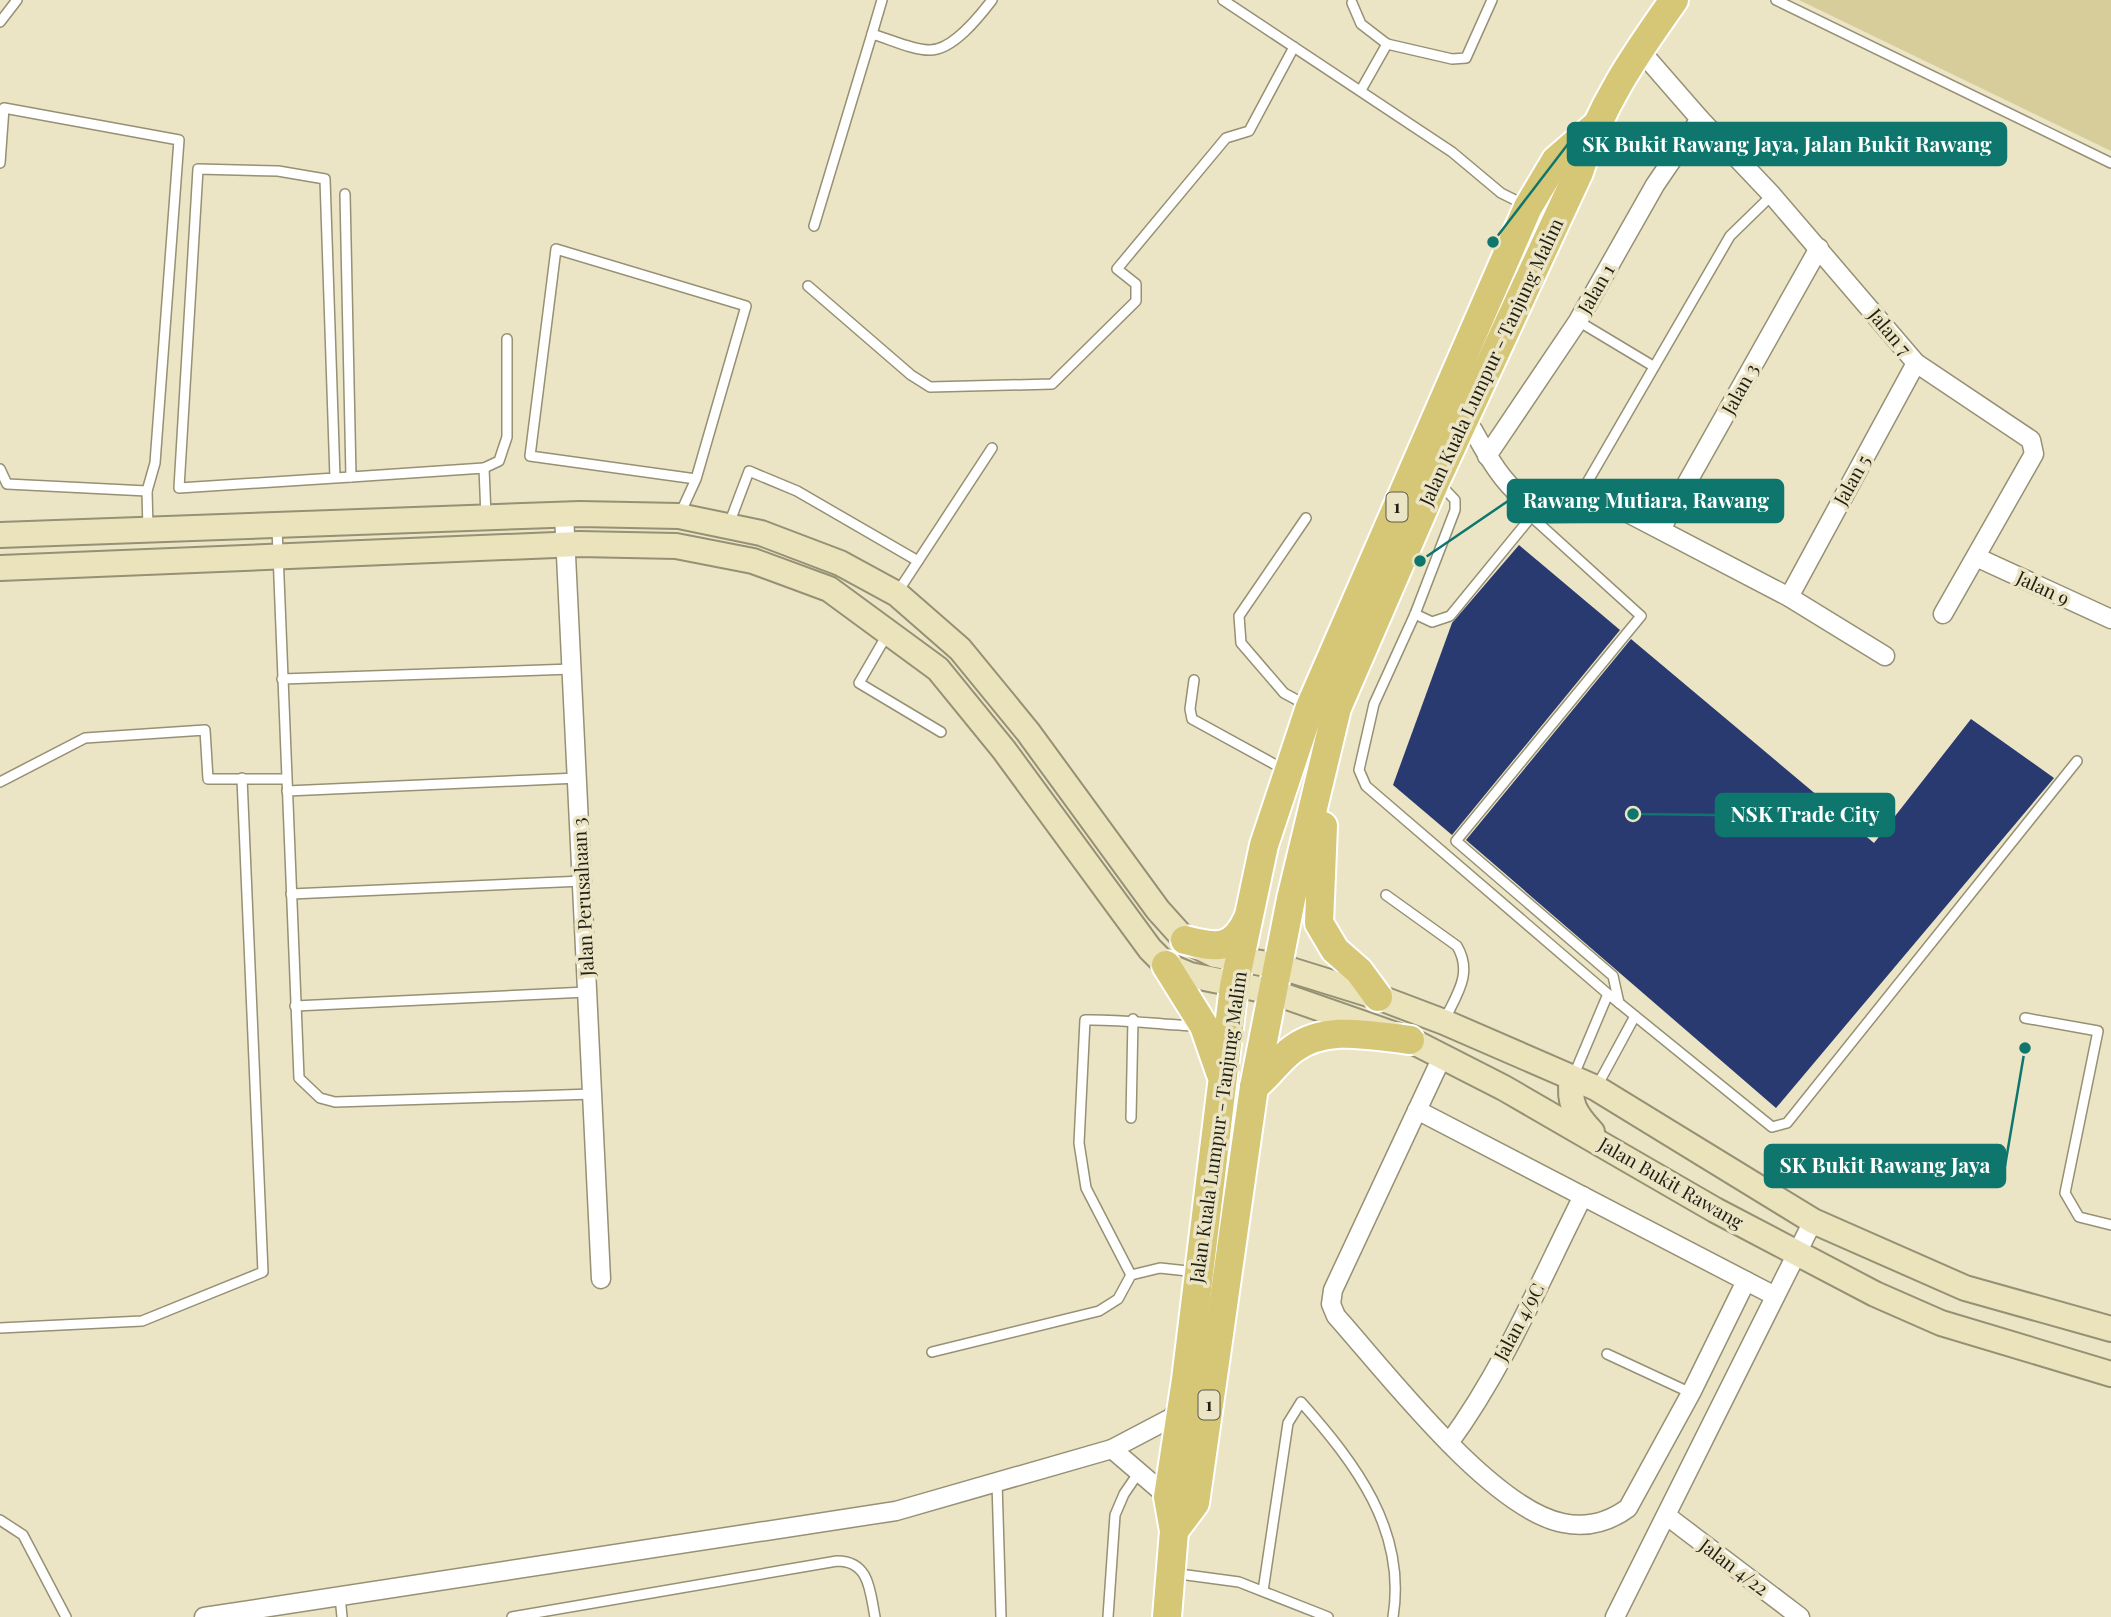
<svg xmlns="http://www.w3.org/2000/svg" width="2111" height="1617" viewBox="0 0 2111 1617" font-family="'Playfair Display',serif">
<rect width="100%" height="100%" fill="#ebe5c6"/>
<path fill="#d7cd9a" d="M 1799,0 L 2111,0 L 2111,151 Z"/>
<g fill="#293a70">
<path d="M 1519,545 L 1620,630 L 1452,835 L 1393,785 L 1452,623 Z"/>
<path d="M 1631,639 L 1874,843 L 1971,719 L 2054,778 L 1776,1108 L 1466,840 Z"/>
</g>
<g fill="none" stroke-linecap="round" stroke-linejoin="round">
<defs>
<g id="lane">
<path d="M 1223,0 L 1452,152 L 1501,193 L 1525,205"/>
<path d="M 1776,0 L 2111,163"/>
<path d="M 1352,3 L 1361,24 L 1387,44"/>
<path d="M 0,22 L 17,0"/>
<path d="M 872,34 L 882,0"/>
<path d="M 1361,90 L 1387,44 L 1452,59 L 1466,58 L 1492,0"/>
<path d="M 0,163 L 4,108 L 179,140 L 155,463 L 147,491 L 148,529"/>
<path d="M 345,194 L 351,477 L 484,468 L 486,516"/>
<path d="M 814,226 L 872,34 C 890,39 912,50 930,50 C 953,50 979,17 992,0"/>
<path d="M 808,286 L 911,375 L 930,387 L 1052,384 L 1136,301 L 1136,284 L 1117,269 L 1226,138 L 1249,131 L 1294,47"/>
<path d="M 1578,321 L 1653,366"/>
<path d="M 484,468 L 499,461 L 507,437 L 507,339"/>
<path d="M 0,469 L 7,484 L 147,491"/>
<path d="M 335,478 L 179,488 L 198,169 L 278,171 L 325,179 L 335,478 L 351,477"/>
<path d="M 1440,484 L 1455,500 L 1455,510 L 1415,614 L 1374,704 L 1359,770 L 1366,786 L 1608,994 L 1772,1127 L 1787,1123 L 2077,761"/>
<path d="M 1513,500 L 1641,616 L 1456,841 L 1613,976 L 1619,1003"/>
<path d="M 1570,512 L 1730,236 L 1772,195"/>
<path d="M 680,514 L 696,479 L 746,306 L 556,249 L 530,456 L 696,479"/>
<path d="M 1306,518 L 1239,616 L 1241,643 L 1284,693 L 1308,706"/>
<path d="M 729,524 L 749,471 L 797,491 L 918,561"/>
<path d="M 277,528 L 299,1078 L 320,1098 L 335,1102 L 593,1094"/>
<path d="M 897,593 L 992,448"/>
<path d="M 1415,614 L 1432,622 L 1450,616 L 1531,517"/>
<path d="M 888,633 L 859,683 L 941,732"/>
<path d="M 282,679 L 572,669"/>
<path d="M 1194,680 L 1190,709 L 1192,719 L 1285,770"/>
<path d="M 0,782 L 85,738 L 205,730 L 208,779 L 286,779"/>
<path d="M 287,791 L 578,778"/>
<path d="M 291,894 L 583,881"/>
<path d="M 1386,895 L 1457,946 C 1473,973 1457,994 1445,1019"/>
<path d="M 295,1006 L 587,992"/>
<path d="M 2025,1018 L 2098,1031 L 2065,1193 L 2079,1217 L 2111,1225"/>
<path d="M 1573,1077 L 1608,994"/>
<path d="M 1596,1088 L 1635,1016"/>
<path d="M 1131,1118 L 1133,1019"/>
<path d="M 1131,1275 L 1086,1188 L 1079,1143 L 1085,1020 C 1124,1019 1160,1025 1198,1026"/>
<path d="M 0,1328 L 142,1321 L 263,1272 L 242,778"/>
<path d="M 932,1352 L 1099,1311 L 1118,1299 L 1131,1275 L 1160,1268 L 1197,1272"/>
<path d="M 1607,1354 L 1691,1393"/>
<path d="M 997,1482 L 1001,1617"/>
<path d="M 0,1520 L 23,1535 L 66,1617"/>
<path d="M 1172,1573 L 1239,1582 L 1328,1617"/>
<path d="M 1263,1591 L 1288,1423 L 1301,1402 C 1355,1463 1407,1530 1393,1617"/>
<path d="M 340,1596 L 342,1617"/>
<path d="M 512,1617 L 837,1561 C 870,1561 870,1592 875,1617"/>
<path d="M 1108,1617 L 1115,1515 L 1124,1494 L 1139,1472"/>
</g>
<g id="street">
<path d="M 1639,49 L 1700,119 L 1772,195 L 1916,363 L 2031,440 L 2034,454 L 1943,614"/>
<path d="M 1473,430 C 1491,463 1511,497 1546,513 L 1626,512 L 1789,597 L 1885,656"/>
<path d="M 1487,456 L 1578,321 L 1655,185 L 1700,119"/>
<path d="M 564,514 L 601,1279"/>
<path d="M 1661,529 L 1819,248"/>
<path d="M 1976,557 L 2111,619"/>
<path d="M 1789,597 L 1916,363"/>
<path d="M 1442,1057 L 1333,1290 L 1331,1304 L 1336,1316 C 1386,1372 1491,1509 1563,1523 C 1587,1528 1609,1522 1628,1508 L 1691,1393 L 1746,1281"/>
<path d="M 1417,1110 L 1775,1296"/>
<path d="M 1449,1443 C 1504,1368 1541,1279 1583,1196"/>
<path d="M 1112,1449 L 1168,1497"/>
<path d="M 1667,1516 L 1800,1617"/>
<path d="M 204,1617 L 896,1511 L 1112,1449 L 1171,1418 L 1181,1405"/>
<path d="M 1615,1617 L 1813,1221"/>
</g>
<g id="secondary">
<path d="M 0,535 L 580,514 L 679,516 L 761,533 L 840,563 L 897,594 L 960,649 L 1028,732 L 1158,910 L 1185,940 L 1215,955 L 1278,966 L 1378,997 L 1444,1022 L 1596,1088 L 1813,1221 L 1965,1288 L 2111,1329"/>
<path d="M 0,568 L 579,544 L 676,546 L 753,561 L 829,589 L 938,669 L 1004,750 L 1150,949 L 1166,965 L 1190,975 L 1273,992 L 1410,1040 L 1504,1088 L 1715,1210 L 1875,1294 L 1941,1323 L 2111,1374"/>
<path d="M 1572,1078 C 1568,1103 1575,1114 1592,1132"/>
</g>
<g id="primary">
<path d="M 1323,826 L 1319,923 L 1335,950 L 1359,971 L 1378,997"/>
<path d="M 1185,940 C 1217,948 1233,951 1248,918"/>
<path d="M 1166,965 L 1204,1026 L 1220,1072"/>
<path d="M 1254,1087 C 1269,1075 1279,1059 1293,1049 C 1327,1024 1371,1036 1410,1040"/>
<path d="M 1174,1531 L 1195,1503 L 1254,1087 L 1291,899 L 1337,708 L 1436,480 L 1579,172 C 1599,107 1635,55 1674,0"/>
<path d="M 1167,1617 L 1174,1531 L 1168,1497 L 1186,1380 L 1234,986 L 1264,845 L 1310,707 L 1528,207 L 1556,160 L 1593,128"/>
</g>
</defs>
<use href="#lane" stroke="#969074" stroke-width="12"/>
<use href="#street" stroke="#969074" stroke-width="21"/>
<use href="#secondary" stroke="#969074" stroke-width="28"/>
<use href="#primary" stroke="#fff" stroke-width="32"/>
<use href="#lane" stroke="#fff" stroke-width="9"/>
<use href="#street" stroke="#fff" stroke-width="18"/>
<use href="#secondary" stroke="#eae3bb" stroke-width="24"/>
<use href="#primary" stroke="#d5c776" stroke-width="28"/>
</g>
<g text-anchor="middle" stroke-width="7" stroke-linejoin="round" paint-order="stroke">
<g fill="#ebe5c6" stroke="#5e5a49" stroke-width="2">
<rect x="1386.5" y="492.5" width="21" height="29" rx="5"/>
<rect x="1198.5" y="1390.5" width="21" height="29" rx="5"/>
</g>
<g font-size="18" font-weight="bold" fill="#211f13">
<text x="1397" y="513">1</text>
<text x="1209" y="1411">1</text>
</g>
<g font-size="19" fill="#211f13" stroke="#ebe5c6">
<text transform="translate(1596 289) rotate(-60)" y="7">Jalan 1</text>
<text transform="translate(1890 332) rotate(50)" y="7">Jalan 7</text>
<text transform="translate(1491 362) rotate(-65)" y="7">Jalan Kuala Lumpur - Tanjung Malim</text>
<text transform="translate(1740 389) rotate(-61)" y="7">Jalan 3</text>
<text transform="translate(1852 480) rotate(-61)" y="7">Jalan 5</text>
<text transform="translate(2043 588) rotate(25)" y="7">Jalan 9</text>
<text transform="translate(583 897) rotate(-93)" y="7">Jalan Perusahaan 3</text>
<text transform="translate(1218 1127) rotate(-82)" y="7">Jalan Kuala Lumpur - Tanjung Malim</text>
<text transform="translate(1671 1183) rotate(30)" y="7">Jalan Bukit Rawang</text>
<text transform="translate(1519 1322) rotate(-62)" y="7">Jalan 4/9C</text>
<text transform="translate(1734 1567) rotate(37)" y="7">Jalan 4/22</text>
</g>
</g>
<path fill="none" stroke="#0f766e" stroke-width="2.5" d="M1493 242L1568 144M1420 561L1508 501M1633 814L1716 815M2025 1048L2005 1166"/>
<g fill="#0f766e" stroke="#ebe5c6" stroke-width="2.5">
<circle cx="1493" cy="242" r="7"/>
<circle cx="1420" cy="561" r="7"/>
<circle cx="1633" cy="814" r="7"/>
<circle cx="2025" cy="1048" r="7"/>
</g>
<g fill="#0f766e" stroke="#0f766e" stroke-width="2.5">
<rect x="1568" y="123" width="438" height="42" rx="7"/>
<rect x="1508" y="480" width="275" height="42" rx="7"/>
<rect x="1716" y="794" width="178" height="42" rx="7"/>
<rect x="1765" y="1145" width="240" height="42" rx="7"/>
</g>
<g font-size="21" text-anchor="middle" font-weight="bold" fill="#fff">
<text x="1787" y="152">SK Bukit Rawang Jaya, Jalan Bukit Rawang</text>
<text x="1646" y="508">Rawang Mutiara, Rawang</text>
<text x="1805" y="822">NSK Trade City</text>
<text x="1885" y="1173">SK Bukit Rawang Jaya</text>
</g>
</svg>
